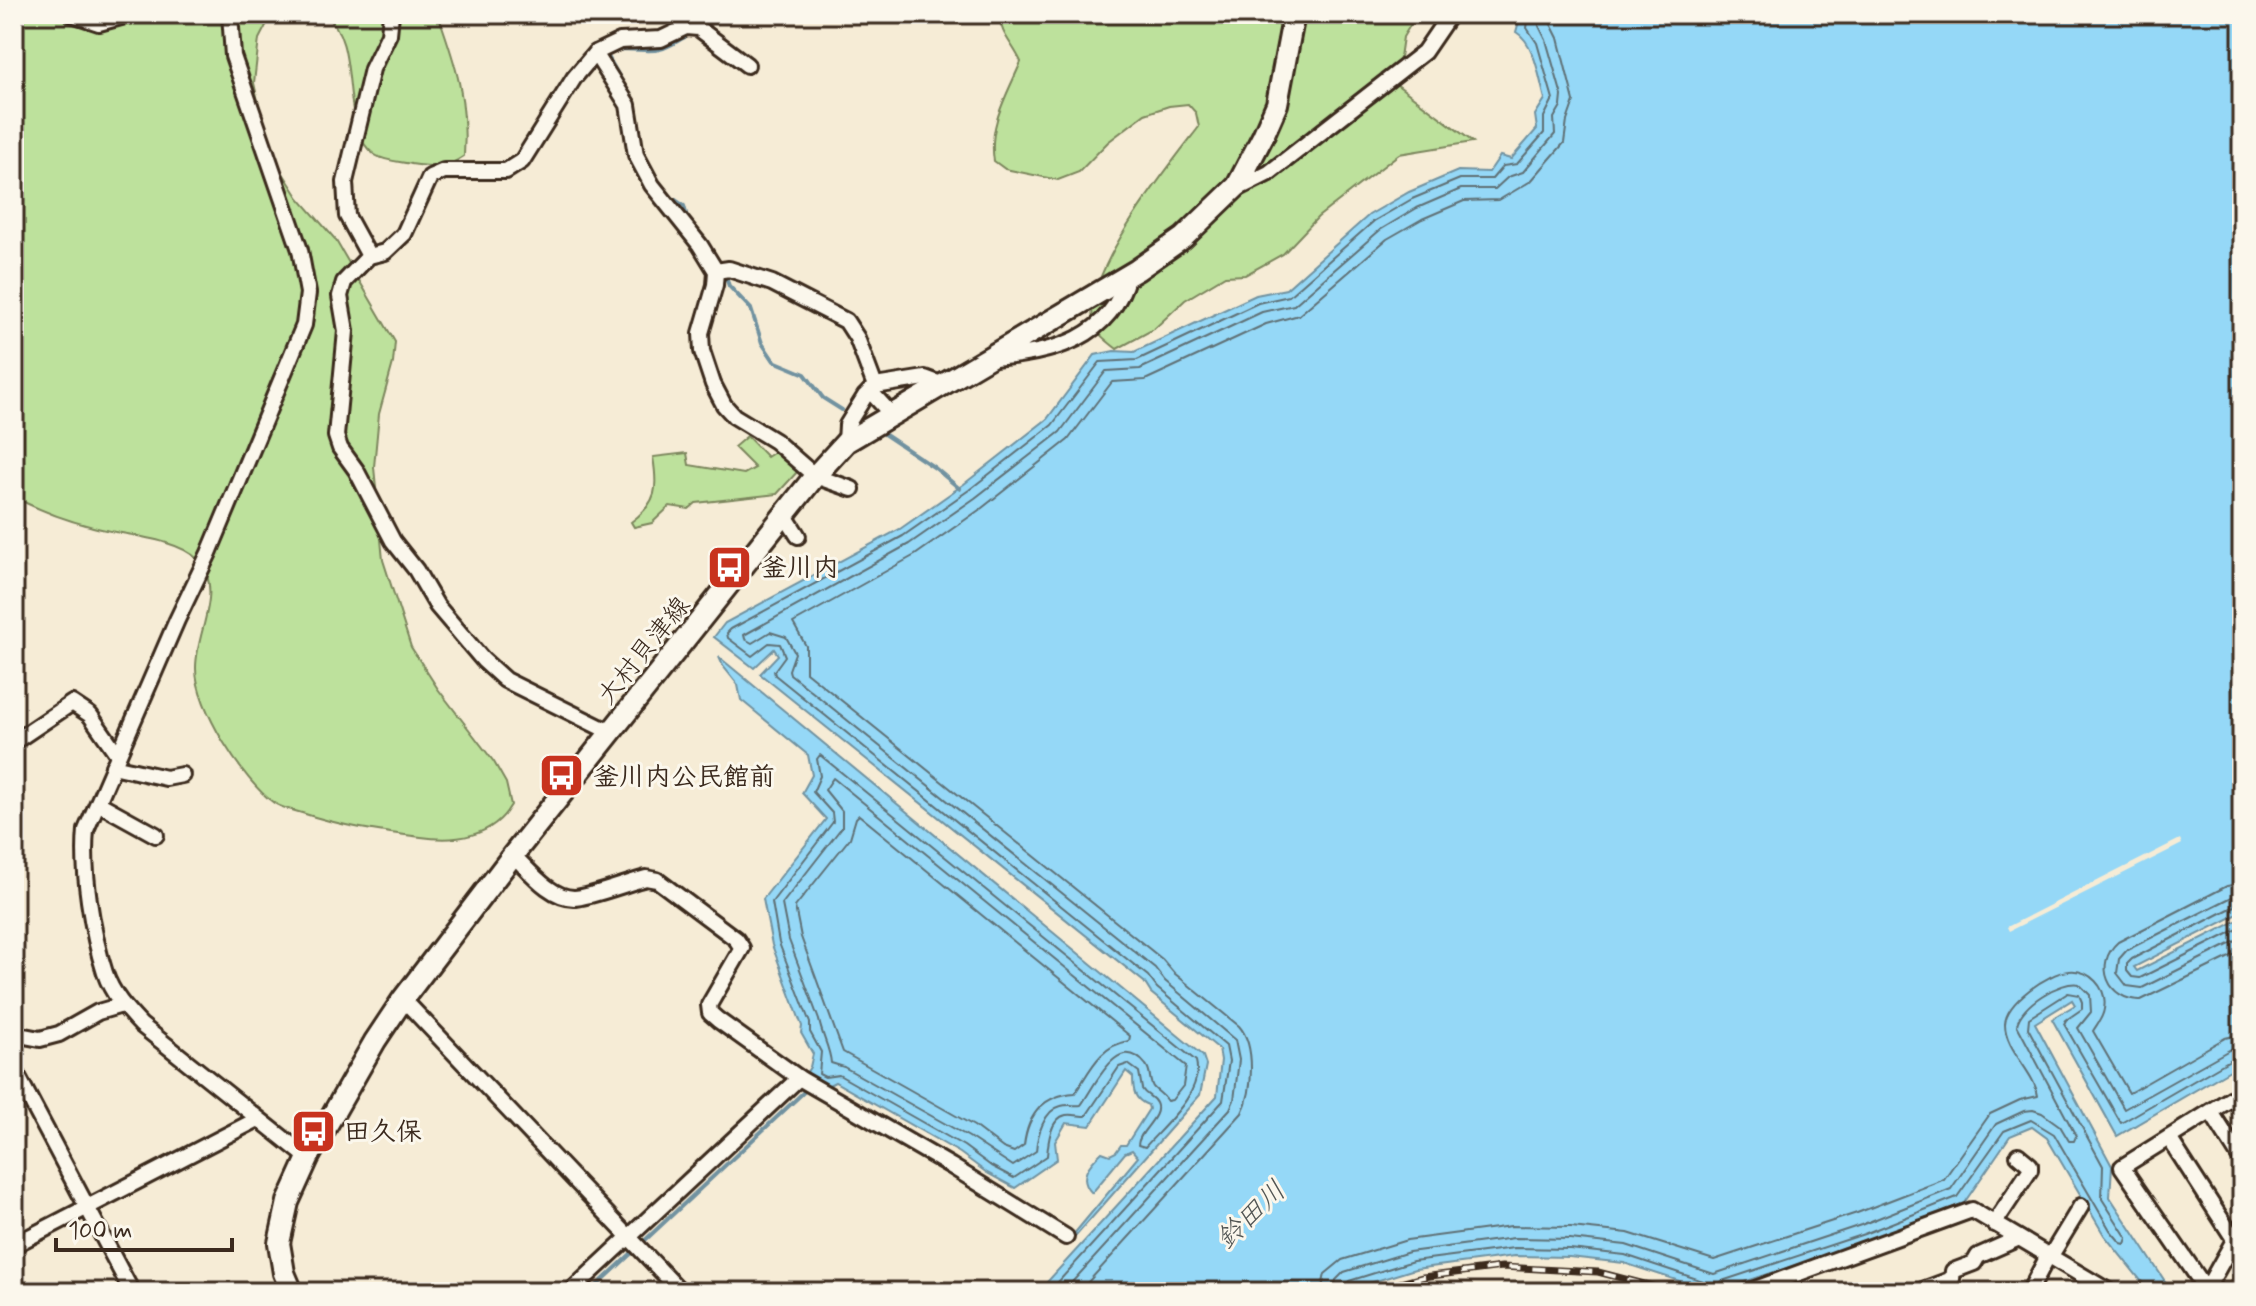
<svg xmlns="http://www.w3.org/2000/svg" width="2256" height="1306" viewBox="0 0 2256 1306" font-family="Mynerve,'Klee One',sans-serif">
<rect width="100%" height="100%" fill="#f6ecd6"/>
<filter id="ink" filterUnits="userSpaceOnUse"><feTurbulence type="fractalNoise" baseFrequency=".0125" numOctaves="2"/><feDisplacementMap in="SourceGraphic" scale="16" xChannelSelector="R" yChannelSelector="G"/><feConvolveMatrix kernelMatrix="1 2 1 2 8 2 1 2 1" color-interpolation-filters="sRGB"/></filter>
<g filter="url(#ink)">
<g fill="#bde19c" stroke="#7c865d" stroke-width="2">
<path d="M 14,14 L 272,14 L 259,39 L 254,83 L 264,129 L 279,167 L 299,198 L 335,239 L 395,342 L 393,363 L 379,414 L 374,467 L 383,560 L 411,647 L 438,689 L 494,762 L 506,783 L 511,805 C 493,837 455,842 421,837 C 380,832 341,826 302,813 C 293,810 281,808 274,803 C 243,781 196,707 196,669 C 195,632 226,590 197,559 C 177,538 121,535 93,527 C 65,520 39,510 14,497 Z"/>
<path d="M 324,14 L 438,14 C 456,65 468,101 464,156 C 446,169 432,167 411,164 C 401,162 384,161 375,155 C 336,129 364,42 324,14 Z"/>
<path d="M 999,14 L 1417,14 L 1403,37 L 1396,84 L 1473,142 L 1399,154 L 1318,217 L 1283,254 L 1245,275 L 1225,276 L 1185,300 L 1154,329 L 1117,349 C 1107,341 1096,334 1093,321 C 1084,271 1169,166 1199,127 L 1196,113 L 1188,104 L 1169,106 L 1145,114 L 1108,142 L 1079,172 L 1058,180 L 1005,169 L 994,161 C 988,125 1007,95 1021,62 C 1013,44 1000,34 999,14 Z"/>
<path d="M 747,436 L 767,457 L 778,450 L 798,471 L 777,494 L 696,503 L 689,509 L 670,506 L 652,523 L 634,527 L 631,522 C 658,502 658,488 653,457 L 687,453 L 689,465 L 744,474 L 755,468 L 734,447 Z"/>
</g>
<g fill="#95d8f7" stroke="#7192a0" stroke-width="2">
<path d="M 1521,14 L 2242,14 L 2242,912 L 2134,967 L 2137,971 L 2242,918 L 2242,1063 L 2117,1136 L 2052,1019 L 2075,1005 L 2072,1000 L 2035,1023 L 2112,1166 L 2110,1197 L 2172,1292 L 2150,1292 L 2104,1235 L 2047,1138 L 2032,1127 L 2010,1136 L 1964,1203 L 1867,1242 L 1713,1292 L 1624,1263 L 1569,1257 L 1514,1256 L 1415,1269 L 1340,1292 L 1038,1292 L 1217,1096 L 1221,1060 L 1219,1049 L 1151,993 L 1144,982 L 760,674 L 778,655 L 774,649 L 754,668 L 714,637 L 725,623 L 900,529 L 964,484 L 1047,419 L 1095,355 L 1114,351 L 1134,352 L 1256,295 L 1286,289 L 1369,215 L 1409,192 L 1458,171 L 1489,172 L 1500,156 L 1511,159 L 1537,129 L 1535,115 L 1545,99 C 1539,78 1535,43 1516,32 Z"/>
<path d="M 719,657 L 1203,1056 L 1206,1065 L 1200,1095 L 1075,1237 L 1073,1235 L 1138,1157 L 1132,1150 L 1125,1153 L 1092,1193 C 1077,1178 1089,1164 1102,1152 L 1110,1155 L 1116,1152 L 1121,1145 L 1126,1145 L 1149,1109 L 1148,1105 C 1134,1100 1133,1090 1133,1077 L 1126,1071 L 1090,1126 L 1066,1123 L 1055,1142 L 1057,1159 L 1015,1188 L 987,1173 L 960,1153 L 835,1082 L 825,1087 L 805,1075 L 810,1067 L 813,1054 L 801,1033 L 802,1026 L 772,945 L 763,899 L 826,819 L 802,793 L 812,775 L 808,755 L 741,700 L 738,685 L 723,666 Z"/>
</g>
<path fill="#f6ecd6" d="M 2180,839 L 2182,844 L 2009,931 L 2007,927 Z"/>
<g fill="none" stroke-linecap="round" stroke-linejoin="round">
<g stroke="#5f7075" stroke-width="2">
<path d="M 820,755 L 1196,1061 C 1204,1093 1164,1125 1145,1147 L 1138,1145 C 1138,1131 1163,1117 1156,1103 C 1153,1096 1146,1096 1142,1089 L 1139,1072 L 1128,1064 L 1119,1067 L 1086,1116 C 1080,1116 1072,1114 1066,1115 C 1050,1118 1048,1144 1047,1156 L 1014,1178 L 991,1166 L 964,1146 L 839,1075 L 825,1077 L 819,1074 L 821,1052 L 810,1032 L 810,1023 L 779,943 L 772,902 L 833,822 L 832,813 L 813,792 L 820,776 L 817,759 Z"/>
<path d="M 833,778 L 1186,1066 L 1183,1086 L 1172,1100 L 1167,1101 C 1163,1094 1159,1093 1154,1088 C 1148,1082 1152,1072 1146,1065 C 1118,1030 1095,1086 1081,1105 C 1075,1106 1068,1104 1061,1106 C 1044,1110 1037,1136 1036,1151 L 1013,1166 L 969,1137 L 844,1067 L 831,1063 C 830,1048 822,1036 819,1020 L 789,940 L 782,904 L 842,827 L 842,811 L 825,790 Z"/>
<path d="M 859,815 L 1130,1036 L 1129,1041 C 1100,1045 1090,1071 1075,1093 C 1044,1095 1028,1113 1024,1145 L 1014,1152 L 1003,1148 L 974,1126 L 843,1052 L 801,937 L 795,907 L 850,838 L 856,818 Z"/>
<path d="M 2242,883 L 2227,886 L 2118,942 C 2093,964 2108,1001 2141,1000 L 2242,951"/>
<path d="M 2242,895 L 2232,897 L 2127,950 L 2119,959 L 2117,973 L 2127,986 L 2142,988 L 2242,938"/>
<path d="M 2242,905 L 2235,906 L 2132,959 L 2127,964 L 2127,971 L 2132,977 L 2140,978 L 2242,927"/>
<path d="M 1049,1292 L 1223,1101 L 1229,1061 L 1226,1046 L 1157,988 L 1148,976 L 775,675 L 774,671 L 785,656 L 780,644 L 769,643 L 752,656 L 728,638 L 727,633 L 731,629 L 903,536 L 969,490 L 1052,425 L 1100,362 L 1137,360 L 1258,303 L 1289,296 L 1374,221 L 1412,199 L 1460,179 L 1492,179 L 1503,166 L 1517,164 L 1544,133 L 1544,117 L 1553,99 L 1537,43 L 1527,28 L 1529,14"/>
<path d="M 1063,1292 L 1230,1109 L 1234,1100 L 1239,1060 L 1235,1040 L 1165,981 L 1155,968 L 790,674 L 789,670 L 795,653 L 786,637 L 770,632 L 752,643 L 745,639 L 744,635 L 909,544 L 975,498 L 1060,432 L 1106,371 L 1140,369 L 1262,312 L 1294,305 L 1380,230 L 1417,208 L 1461,189 L 1495,189 L 1508,177 L 1523,172 L 1555,134 L 1554,118 L 1561,106 L 1562,96 L 1546,40 L 1539,26 L 1539,14"/>
<path d="M 1079,1292 L 1242,1113 C 1253,1091 1256,1045 1239,1026 L 1174,973 L 1162,959 L 806,672 L 806,646 L 793,623 L 915,555 L 982,508 L 1068,440 L 1112,382 L 1145,380 L 1266,324 L 1299,315 L 1387,239 L 1422,219 L 1464,201 L 1499,200 L 1531,181 L 1564,143 L 1567,121 L 1574,101 L 1558,38 L 1551,24 L 1551,14"/>
<path d="M 1321,1292 L 1325,1274 L 1342,1260 L 1407,1240 L 1511,1226 L 1571,1227 L 1628,1233 L 1714,1260 L 1857,1213 L 1935,1183 L 1944,1179 L 1990,1114 L 2020,1100 L 2038,1096 C 2034,1071 2005,1050 2005,1024 C 2006,1002 2048,973 2068,971 C 2089,968 2108,988 2104,1009 C 2103,1018 2097,1024 2093,1031 L 2129,1093 L 2225,1038 L 2242,1034"/>
<path d="M 1333,1292 L 1336,1280 L 1344,1272 L 1409,1252 L 1514,1238 L 1570,1239 L 1626,1245 L 1714,1274 L 1861,1225 L 1951,1189 L 1996,1124 L 2024,1111 L 2033,1110 L 2042,1113 L 2060,1126 L 2069,1141 L 2074,1141 L 2076,1136 L 2017,1025 C 2020,1005 2061,980 2079,984 L 2090,995 L 2091,1012 L 2078,1028 L 2124,1109 L 2231,1049 L 2242,1046"/>
<path d="M 1343,1292 L 1344,1286 L 1349,1281 L 1413,1261 L 1514,1248 L 1570,1249 L 1625,1255 L 1703,1281 L 1714,1289 L 1722,1281 L 1864,1234 L 1957,1197 L 2004,1131 L 2031,1120 L 2054,1134 L 2110,1230 L 2121,1243 L 2125,1244 L 2127,1238 L 2102,1199 L 2103,1166 L 2028,1028 L 2029,1018 L 2068,993 L 2079,995 L 2082,1002 L 2082,1009 L 2066,1020 L 2064,1024 L 2121,1123 L 2235,1057 L 2242,1056"/>
</g>
<g stroke="#7192a0" stroke-width="4">
<path d="M 697,18 L 697,14"/>
<path d="M 624,85 L 607,55 C 624,43 643,54 660,49 C 669,47 677,41 685,37"/>
<path d="M 668,195 L 684,206 L 688,221"/>
<path d="M 725,275 L 729,286 L 751,309 L 762,343 L 774,361 L 805,374 L 823,398 L 842,410"/>
<path d="M 881,432 L 935,468 L 960,489"/>
<path d="M 641,1244 L 807,1089"/>
<path d="M 590,1292 L 635,1250"/>
</g>
<defs>
<g id="minor">
<path d="M 72,14 L 99,23 L 132,14"/>
<path d="M 230,14 L 233,56 L 300,250 L 308,293 L 304,325 L 209,553 L 177,620 L 86,830 C 82,871 92,933 105,973 C 112,994 126,1009 141,1025 L 308,1158"/>
<path d="M 686,27 L 698,28 L 747,65"/>
<path d="M 595,53 L 620,41 L 661,39 L 686,27 L 688,14"/>
<path d="M 1233,191 L 1269,173 L 1424,52 L 1450,14"/>
<path d="M 369,256 L 347,216 L 345,182 L 372,69 L 389,34 L 391,14"/>
<path d="M 716,271 L 729,269 L 772,283 L 846,321 L 857,338 L 875,386"/>
<path d="M 994,358 C 1053,353 1111,339 1128,275"/>
<path d="M 870,391 L 891,414"/>
<path d="M 846,442 L 847,425 L 865,396 L 875,386 L 925,378 L 941,384"/>
<path d="M 784,514 L 798,536"/>
<path d="M 610,732 L 505,680 L 483,660 L 437,606 L 416,570 L 393,541 L 356,470 L 340,448 L 336,436 L 346,331 L 340,296 L 344,282 L 369,256 L 385,252 L 404,234 L 430,177 L 444,171 L 506,171 L 522,161 L 574,78 L 595,53 L 628,105 L 636,155 L 652,185 L 700,245 L 716,271 L 715,285 L 701,333 L 702,351 L 713,384 L 724,405 L 734,416 L 775,441 L 815,476 L 852,489"/>
<path d="M 14,742 L 72,703 L 90,715 L 118,755"/>
<path d="M 113,766 L 166,778 L 182,775"/>
<path d="M 98,803 L 156,835"/>
<path d="M 513,855 C 529,870 550,898 574,898 C 588,898 630,882 646,878 L 657,880 L 736,939 L 742,948 L 709,1005 L 710,1013 L 718,1020 L 799,1078 L 951,1166 L 1066,1237"/>
<path d="M 403,999 L 681,1292"/>
<path d="M 14,1034 L 40,1039 L 59,1034 L 98,1012 L 122,1005"/>
<path d="M 14,1069 L 132,1292"/>
<path d="M 2211,1112 L 2242,1161"/>
<path d="M 2169,1138 L 2234,1239"/>
<path d="M 1994,1224 L 2030,1170 L 2030,1165 L 2018,1155"/>
<path d="M 14,1245 L 258,1119"/>
<path d="M 2050,1257 L 2081,1206"/>
<path d="M 2206,1289 L 2122,1167 L 2242,1092"/>
<path d="M 570,1292 L 799,1078"/>
<path d="M 1747,1292 L 1972,1210 L 2110,1292"/>
<path d="M 1917,1292 L 1952,1279 L 1953,1271 L 1974,1263 L 1978,1256 L 2019,1238"/>
<path d="M 2029,1292 L 2048,1256"/>
<path d="M 2205,1292 L 2242,1226"/>
</g>
<path id="primary" d="M 292,1292 L 284,1273 L 279,1243 L 288,1202 L 308,1158 L 375,1041 L 403,999 L 513,855 L 815,476 L 846,442 L 1137,270 L 1183,238 L 1237,186 L 1263,136 L 1277,104 L 1294,14"/>
</defs>
<use href="#minor" stroke="#3b2a1e" stroke-width="20"/>
<use href="#primary" stroke="#3b2a1e" stroke-width="26"/>
<use href="#minor" stroke="#fbf7ec" stroke-width="14"/>
<use href="#primary" stroke="#fbf7ec" stroke-width="20"/>
<defs>
<path id="rail" d="M 1367,1292 L 1423,1277 L 1502,1267 L 1598,1272 L 1675,1292"/>
</defs>
<use href="#rail" stroke="#3b2a1e" stroke-width="7"/>
<use href="#rail" stroke="#fbf7ec" stroke-width="4" stroke-dasharray="12" stroke-linecap="butt"/>
</g>
</g>
<defs>
<symbol id="bus-square" viewBox="-11 -11 22 22"><rect x="-9" y="-9" width="18" height="18" rx="4" fill="#c8321e" stroke="#fbf7ec"/><path d="M-5-6H5V4H4V6H2V4H-2V6H-4V4H-5ZM-3.5-4V0h7V-4ZM-3.5 1.2v1.5H-2V1.2ZM2 1.2v1.5H3.5V1.2Z" fill="#fff"/></symbol>
</defs>
<g fill-rule="evenodd">
<use href="#bus-square" x="704" y="542" width="51" height="51"/>
<use href="#bus-square" x="536" y="750" width="51" height="51"/>
<use href="#bus-square" x="288" y="1106" width="51" height="51"/>
</g>
<g text-anchor="middle" stroke-width="6" stroke-linejoin="round" paint-order="stroke">
<g font-size="26" font-weight="bold" fill="#3b2a1e" stroke="#fbf7ec" text-anchor="start">
<text x="761" y="576">釜川内</text>
<text x="593" y="785">釜川内公民館前</text>
<text x="344" y="1140">田久保</text>
</g>
<g font-size="26" fill="#3b2a1e" stroke="#fbf7ec">
<text transform="translate(643 650) rotate(-51)" y="9">大村貝津線</text>
</g>
<g font-size="28" font-style="italic" fill="#525654" stroke="#fbf7ec">
<text transform="translate(1250 1214) rotate(-44)" y="10">鈴田川</text>
</g>
</g>
<rect width="2256" height="1306" fill="none" stroke="#fbf7ec" stroke-width="48"/>
<rect x="24" y="24" width="2208" height="1258" fill="none" stroke="#3b2a1e" stroke-width="3" filter="url(#ink)"/>
<path d="M56 1238v12h176v-12" fill="none" stroke="#3b2a1e" stroke-width="4"/>
<text x="68" y="1238" font-size="24" fill="#3b2a1e" stroke="#fbf7ec" stroke-width="6" paint-order="stroke">100 m</text>
</svg>
